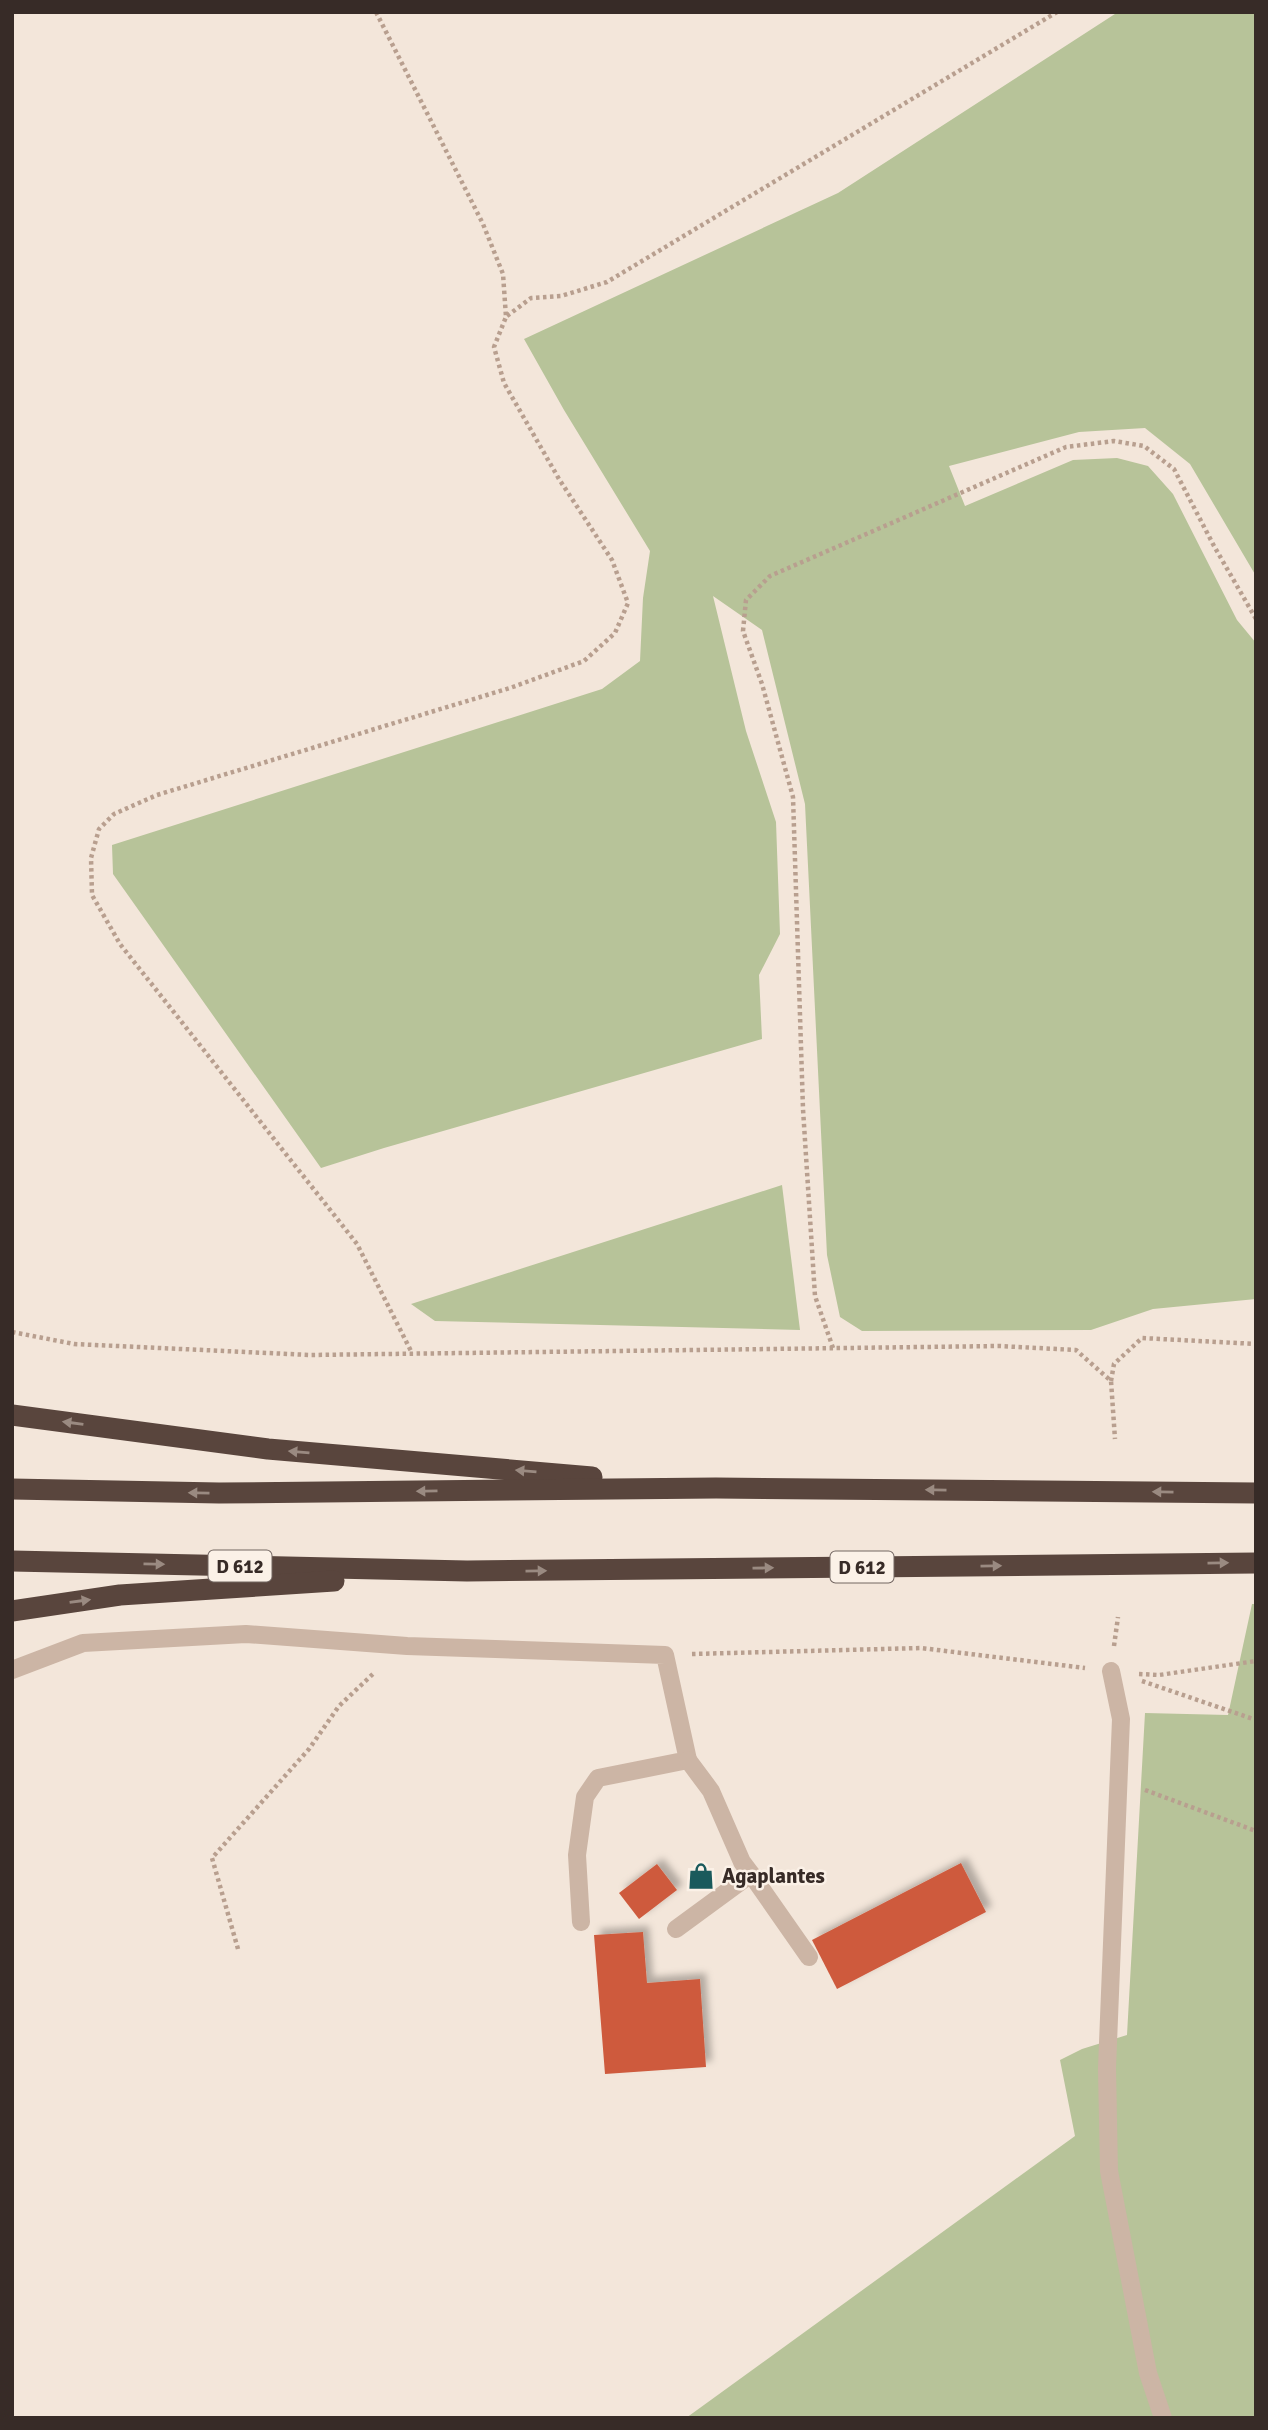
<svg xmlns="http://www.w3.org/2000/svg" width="1268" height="2430" viewBox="0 0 1268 2430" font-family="Signika,sans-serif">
<defs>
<filter id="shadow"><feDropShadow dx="6" dy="-6" stdDeviation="3.5" flood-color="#0004"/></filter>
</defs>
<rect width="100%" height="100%" fill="#f3e6da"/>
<g fill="#b7c399">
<path d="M 1118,12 L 1256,12 L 1256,576 L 1190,464 L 1145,428 L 1079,432 L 949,466 L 965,506 L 1073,460 L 1117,458 L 1148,466 L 1173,494 L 1237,620 L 1256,643 L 1256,1299 L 1153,1309 L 1091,1330 L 862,1331 L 840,1317 L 827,1255 L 805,804 L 762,630 L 713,596 L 746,731 L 776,822 L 780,934 L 759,975 L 762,1039 L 384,1148 L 321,1168 L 113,874 L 112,845 L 602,689 L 640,661 L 643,598 L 650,551 L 564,410 L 524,339 L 838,193 Z"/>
<path d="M 782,1185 L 800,1330 L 435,1321 L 411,1304 Z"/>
<path d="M 1252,1604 L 1256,1604 L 1256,2418 L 686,2418 L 1075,2136 L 1060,2060 L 1082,2049 L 1127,2035 L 1145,1713 L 1228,1715 Z"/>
</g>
<g fill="#ce5a3d" filter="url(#shadow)">
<path d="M 961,1863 L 986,1912 L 837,1989 L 812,1940 Z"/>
<path d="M 657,1864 L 677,1890 L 639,1919 L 619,1893 Z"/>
<path d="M 643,1932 L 647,1983 L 700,1979 L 706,2067 L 605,2074 L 594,1935 Z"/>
</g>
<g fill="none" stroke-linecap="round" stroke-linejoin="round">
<g stroke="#b89f8f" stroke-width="4.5" stroke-dasharray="3.5 3.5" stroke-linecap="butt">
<path d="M 376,12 L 483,224 L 503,274 L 506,317 L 494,347 L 504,383 L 559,479 L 612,560 L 628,603 L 615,633 L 584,661 L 510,688 L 157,795 L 114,814 L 99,829 L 91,858 L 92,895 L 120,944 L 357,1244 L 412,1353"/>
<path d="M 507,316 L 531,298 L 561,296 L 607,282 L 1057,12"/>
<path d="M 12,1332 L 74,1344 L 310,1355 L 999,1346 L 1076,1350 L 1111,1381 L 1115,1439"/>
<path d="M 833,1348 L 815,1296 L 803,1109 L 793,797 L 762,684 L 743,631 L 746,600 L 770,576 L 1066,447 L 1114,441 L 1144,446 L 1174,469 L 1214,546 L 1256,619"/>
<path d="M 1111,1381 L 1114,1364 L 1142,1338 L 1256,1344"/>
<path d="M 1114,1646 L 1118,1617"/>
<path d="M 692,1654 L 921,1648 L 1085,1668"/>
<path d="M 1139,1674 L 1159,1675 L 1256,1661"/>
<path d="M 1142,1681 L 1256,1720"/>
<path d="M 1145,1790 L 1256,1831"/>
<path d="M 238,1949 L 212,1858 L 309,1749 L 339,1706 L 375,1672"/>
</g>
<g stroke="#ccb5a5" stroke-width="18">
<path d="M 12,1670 L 83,1643 L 246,1634 L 407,1646 L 665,1655 L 688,1760 L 598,1778 L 585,1797 L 577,1855 L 581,1922"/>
<path d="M 1111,1671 L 1121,1719 L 1107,2068 L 1109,2171 L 1148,2373 L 1163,2418"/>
<path d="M 751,1874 L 809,1957"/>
<path d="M 676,1929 L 751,1874 L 742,1862 L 711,1791 L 688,1760"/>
</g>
<g stroke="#59453d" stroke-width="21">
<path d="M 12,1415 L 268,1449 L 592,1477"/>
<path d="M 12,1489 L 219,1493 L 716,1488 L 1256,1493"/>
<path d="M 12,1561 L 467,1571 L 1256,1563"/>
<path d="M 12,1611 L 120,1595 L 334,1581"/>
</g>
</g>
<defs><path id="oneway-solid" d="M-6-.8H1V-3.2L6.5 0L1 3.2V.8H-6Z" transform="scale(1.75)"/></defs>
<g fill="#9a8a81">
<use href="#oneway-solid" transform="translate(73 1423) rotate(-172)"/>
<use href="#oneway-solid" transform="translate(299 1452) rotate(-175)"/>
<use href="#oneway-solid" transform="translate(526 1471) rotate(-175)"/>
<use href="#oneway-solid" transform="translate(936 1490) rotate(-179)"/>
<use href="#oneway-solid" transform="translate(427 1491) rotate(179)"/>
<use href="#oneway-solid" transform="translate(1163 1492) rotate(-179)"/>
<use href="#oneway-solid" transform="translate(199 1493) rotate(-179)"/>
<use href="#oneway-solid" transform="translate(1218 1563) rotate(-1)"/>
<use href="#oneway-solid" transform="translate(154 1564) rotate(1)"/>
<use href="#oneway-solid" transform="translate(991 1566) rotate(-1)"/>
<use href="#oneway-solid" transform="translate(763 1568) rotate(-1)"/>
<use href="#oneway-solid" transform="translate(536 1571) rotate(-1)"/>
<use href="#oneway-solid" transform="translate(80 1601) rotate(-8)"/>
</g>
<defs>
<symbol id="shop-bare" viewBox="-9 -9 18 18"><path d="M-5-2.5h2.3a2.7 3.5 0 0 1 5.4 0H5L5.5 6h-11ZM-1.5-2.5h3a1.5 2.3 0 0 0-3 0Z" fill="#1a5a5c" stroke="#fbf1e7" stroke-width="2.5" paint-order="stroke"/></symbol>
</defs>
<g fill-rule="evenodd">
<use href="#shop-bare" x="682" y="1857" width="38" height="38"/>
</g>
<g text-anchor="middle" stroke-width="5" stroke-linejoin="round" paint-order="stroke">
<g fill="#fbf1e7" stroke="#726661" stroke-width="2">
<rect x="208.5" y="1550.5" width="63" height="31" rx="5"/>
<rect x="830.5" y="1551.5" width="63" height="31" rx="5"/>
</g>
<g font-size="19" font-weight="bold" fill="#372b27">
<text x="240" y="1573">D 612</text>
<text x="862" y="1574">D 612</text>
</g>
<g font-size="21" font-weight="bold" fill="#372b27" stroke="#fbf1e7" text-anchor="start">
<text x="722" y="1883">Agaplantes</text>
</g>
</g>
<rect width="1268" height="2430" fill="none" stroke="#372b27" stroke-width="28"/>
</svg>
